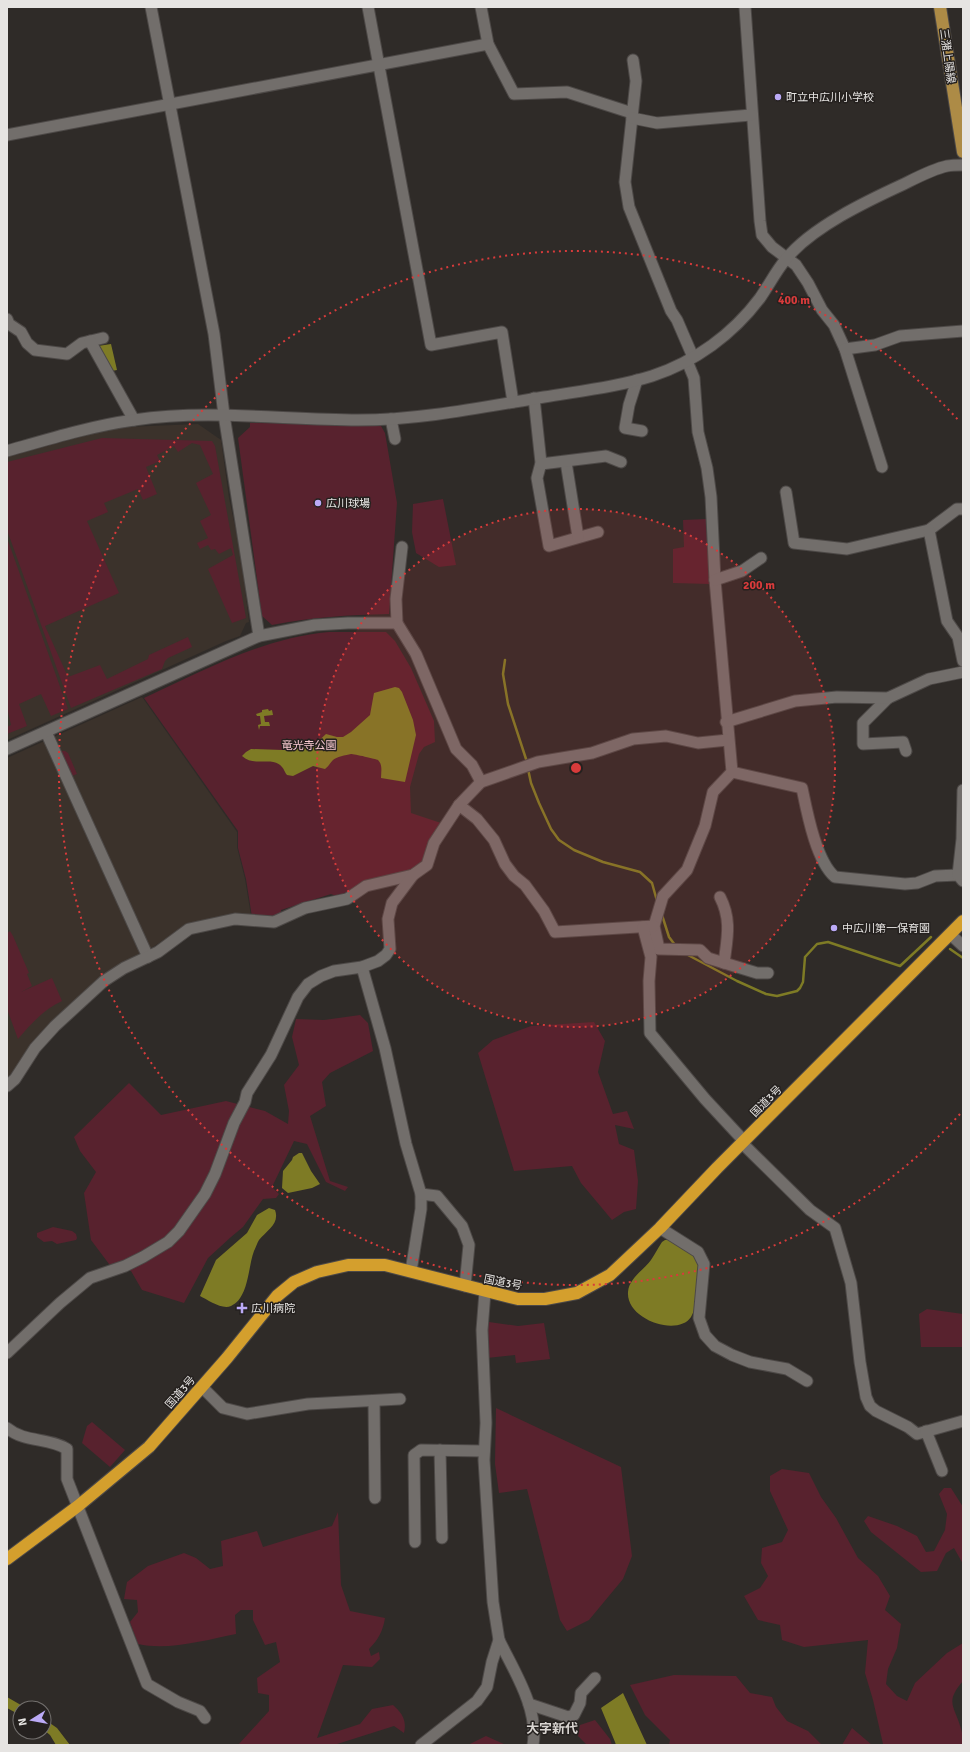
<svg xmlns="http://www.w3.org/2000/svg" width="970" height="1752" viewBox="0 0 970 1752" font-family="Signika,'Noto Sans JP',sans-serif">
<rect width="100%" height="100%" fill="#2f2b28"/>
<g fill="#3b322b">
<path d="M 198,424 L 221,440 L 229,498 L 241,555 L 249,622 L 246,623 L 240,636 L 226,641 L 7,740 L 7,456 L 101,430 L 126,427 Z"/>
<path d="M 142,697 L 237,832 L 237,847 L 245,879 L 251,916 L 178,931 L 137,957 L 112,969 L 98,980 L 7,1081 L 7,758 Z"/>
</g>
<g fill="#58222e">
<path d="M 250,423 L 373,424 L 381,426 L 385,433 L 397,503 L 389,614 C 348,615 313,617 272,625 L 262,616 L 238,438 L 250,427 Z"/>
<path d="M 102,438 L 212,441 L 215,446 L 246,618 L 232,623 L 208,569 L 233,555 L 231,548 L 219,554 L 215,549 L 211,550 L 208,545 L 200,549 L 197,543 L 208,538 L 200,521 L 211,515 L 196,483 L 213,474 L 200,445 L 192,443 L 178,452 L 174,446 L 157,455 L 160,461 L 146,467 L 157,494 L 143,500 L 138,489 L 104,503 L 108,512 L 87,521 L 119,593 L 45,626 L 68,677 L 100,665 L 107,679 L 148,659 L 149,655 L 188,637 L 192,647 L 168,658 L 165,661 L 162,669 L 71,708 L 7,530 L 7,462 Z"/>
<path d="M 443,499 L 456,565 L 439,567 L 416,553 L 412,532 L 413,504 Z"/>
<path d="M 706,519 L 708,523 L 712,582 L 710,584 L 673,583 L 673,549 L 684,547 L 683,520 Z"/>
<path d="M 7,538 L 68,709 L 51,716 L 41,694 L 19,704 L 27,726 L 7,734 L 7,727 L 11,725 L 7,707 Z"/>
<path d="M 329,632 L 386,632 L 395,641 L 411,668 L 434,721 L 435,742 L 424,747 L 419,754 L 410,787 L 411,813 L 441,823 L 424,860 L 411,870 L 367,880 L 338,897 L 331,894 L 281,910 L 281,915 L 262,918 L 252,917 L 246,879 L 238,848 L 238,831 L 144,698 C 203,671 262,638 329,632 Z"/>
<path d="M 61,751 L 65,751 L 68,753 L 77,774 L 72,776 Z"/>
<path d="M 10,931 L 13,936 L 29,973 L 27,974 L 32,986 L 21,992 L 52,978 L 62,1001 C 44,1009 31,1024 18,1039 L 7,1009 L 7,933 Z"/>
<path d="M 360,1015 L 368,1023 L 373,1051 L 330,1073 L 322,1082 L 326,1106 L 310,1116 L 330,1181 L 348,1187 L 345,1191 L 326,1182 L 307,1144 L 294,1141 L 272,1187 L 279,1194 L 276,1198 L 263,1199 L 243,1227 L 231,1237 L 208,1258 L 184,1303 L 142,1290 L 131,1271 L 109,1264 L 91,1240 L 84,1193 L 96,1172 L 80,1151 L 74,1137 L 129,1083 L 161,1115 L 226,1101 L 265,1111 L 288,1124 L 289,1111 L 284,1085 L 299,1065 L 292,1037 L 296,1019 L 324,1020 Z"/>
<path d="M 594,1022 L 605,1041 L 598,1072 L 613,1114 L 627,1111 L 634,1129 L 615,1125 L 619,1144 L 634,1150 L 638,1181 L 636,1209 L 624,1212 L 612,1220 L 581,1183 L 572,1166 L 514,1171 L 478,1053 L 493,1040 L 531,1026 Z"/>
<path d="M 53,1227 L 72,1231 L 76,1234 L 77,1238 L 76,1240 L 57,1244 L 52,1241 L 44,1242 L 37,1237 L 37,1233 Z"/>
<path d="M 927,1309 L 963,1314 L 963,1347 L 921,1347 L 919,1314 Z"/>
<path d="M 489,1322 L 518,1326 L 544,1323 L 550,1359 L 516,1363 L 515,1355 L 487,1358 L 485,1334 Z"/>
<path d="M 496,1408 L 621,1467 L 632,1556 L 623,1579 L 589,1620 L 567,1631 L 560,1620 L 527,1489 L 499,1493 L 495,1464 Z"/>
<path d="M 92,1422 L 125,1450 L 110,1467 L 82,1443 L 87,1426 Z"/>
<path d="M 782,1469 L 809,1473 L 821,1497 L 836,1518 L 858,1558 L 878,1576 L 890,1596 L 885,1610 L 901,1624 L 897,1648 L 888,1669 L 886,1684 L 897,1696 L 907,1701 L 915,1683 L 947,1653 L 963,1643 L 963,1681 C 944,1703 955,1706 961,1729 C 963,1734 962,1740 962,1745 L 879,1745 L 883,1744 L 873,1700 L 865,1673 L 868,1640 L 804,1647 L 782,1640 L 780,1625 L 758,1620 L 744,1596 L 760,1588 L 768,1576 L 761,1563 L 762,1548 L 782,1542 L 788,1530 L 770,1491 L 770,1476 Z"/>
<path d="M 944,1488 L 951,1488 L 963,1507 L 963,1564 L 954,1548 L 946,1553 L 937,1571 L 921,1572 L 871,1532 L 864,1521 L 868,1516 L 897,1526 L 917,1536 L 926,1552 L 934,1551 L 945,1530 L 947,1514 L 939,1494 Z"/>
<path d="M 338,1512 L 341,1585 L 350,1611 L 385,1618 C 383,1631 378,1640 369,1649 L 371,1656 L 379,1652 L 380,1659 L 372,1667 L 343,1665 L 317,1738 L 360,1724 L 372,1709 L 393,1705 C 402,1713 407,1720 404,1733 L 394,1726 L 334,1745 L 238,1745 L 269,1711 L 269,1695 L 258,1693 L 257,1678 L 280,1662 L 276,1642 L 265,1645 L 253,1620 L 253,1610 L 241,1610 L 235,1615 L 236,1634 C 207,1640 167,1651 138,1644 L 130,1622 L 138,1612 L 137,1600 L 124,1599 L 127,1582 L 148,1566 L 184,1553 L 196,1558 L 210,1569 L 223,1566 L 221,1541 L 257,1531 L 263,1547 L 332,1526 Z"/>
<path d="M 674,1675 L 736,1676 L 750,1693 L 772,1697 L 776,1707 L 787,1721 L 808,1731 L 822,1745 L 669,1745 L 670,1740 L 645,1715 L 630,1685 Z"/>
<path d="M 595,1720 L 610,1739 L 612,1745 L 587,1745 L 578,1736 L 580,1725 Z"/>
<path d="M 852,1728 L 872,1745 L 842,1745 Z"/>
<path d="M 486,1736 L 506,1745 L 468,1745 Z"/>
</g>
<g fill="#7e7b25">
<path d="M 111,344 L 117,370 L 112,371 L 98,346 Z"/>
<path d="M 395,687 L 399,688 L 402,692 L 413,720 L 416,735 L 405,782 L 381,778 C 381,772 383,765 378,760 C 376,759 354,754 351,754 C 346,755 336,757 333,760 C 330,763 328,767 325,769 L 313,766 L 293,776 L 287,775 C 285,773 284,769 282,767 C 272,755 255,768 242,756 L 246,752 L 251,749 L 283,750 L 300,744 L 313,746 L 326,734 L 337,737 L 343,737 L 351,732 L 370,715 L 374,693 Z"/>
<path d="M 268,709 L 269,711 L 272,710 L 273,715 L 264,716 L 265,722 L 269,722 L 270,726 L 260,726 L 259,730 L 258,725 L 261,724 L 260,716 L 257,716 L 256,714 L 262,712 L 262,710 Z"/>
<path d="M 299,1153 L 302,1153 L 311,1171 L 320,1184 L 312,1188 L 288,1193 L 282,1188 L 283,1171 L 292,1160 L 293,1157 Z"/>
<path d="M 269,1208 L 275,1210 C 280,1224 267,1230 259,1240 C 257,1243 256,1247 254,1251 C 248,1266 249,1298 231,1306 C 222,1310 208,1300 200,1296 L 216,1260 L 247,1233 L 257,1215 Z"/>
<path d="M 665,1240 L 669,1240 L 696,1256 L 699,1262 C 698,1277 699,1304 691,1317 C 678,1337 626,1320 628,1292 C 629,1278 644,1270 651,1260 C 655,1254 658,1248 662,1242 Z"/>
<path d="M 623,1693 L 647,1745 L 616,1745 L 615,1742 L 601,1708 Z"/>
<path d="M 7,1697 L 26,1708 L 20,1708 L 20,1715 L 7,1708 Z"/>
<path d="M 44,1719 L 57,1728 L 70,1745 L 56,1745 L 50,1735 L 44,1730 Z"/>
</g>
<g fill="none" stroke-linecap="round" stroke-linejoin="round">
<g stroke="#7e7b25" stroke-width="2.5">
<path d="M 505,660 L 503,674 L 508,704 L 527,762"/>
<path d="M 528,769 L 531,783 L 539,803 L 551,829 L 559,840 L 574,850 L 603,862 L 640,872 L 652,883 L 657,901"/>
<path d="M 662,915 L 669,937 L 675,945"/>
<path d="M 950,949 L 963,958"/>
<path d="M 686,954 L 737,981 L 766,994 L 777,996 L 797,991 L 800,988 L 803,982 L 805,957 L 817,944 L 828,942 L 900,966 L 931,937"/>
</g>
<defs>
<g id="minor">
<path d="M 151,7 L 214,334 L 224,415 L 259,636"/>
<path d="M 368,7 L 431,345 L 502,332 L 513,402"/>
<path d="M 481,7 L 488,44 L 514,94 L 567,92 L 632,113"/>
<path d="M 745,7 L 760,221 L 762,235 L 772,247 L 796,265 L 808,283 L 822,310 L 834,325 L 845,349 L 882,467"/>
<path d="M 633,60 L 636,81 L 625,182 L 629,207 L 671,311 L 677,320 L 693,357"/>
<path d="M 632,118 L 657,123 L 751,115"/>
<path d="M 7,135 L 488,44"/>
<path d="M 7,319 L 9,324 L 21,332 L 27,343 L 35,350 L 67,354 L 82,343 L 103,338"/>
<path d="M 90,341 L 134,420"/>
<path d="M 845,349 L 875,345 L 900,336 L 963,331"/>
<path d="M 687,361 L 694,378 L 698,432 L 707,468 L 711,497 L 715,580 L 732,772 L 713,792 L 705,826 L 687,870 L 663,896 L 654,926 L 659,949 L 700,950 L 708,958 L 757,973 L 768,973"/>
<path d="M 637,380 L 629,405 L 625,428 L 642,431"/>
<path d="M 534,398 L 541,463 L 537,478 L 549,546 L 598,532"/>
<path d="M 391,419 L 395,439"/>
<path d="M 7,451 C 49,439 91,426 134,420 C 208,409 283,420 358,420 C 420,420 483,407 544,397 C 580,391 617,387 652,376 C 695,362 733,334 760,298 C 769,285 776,271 786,259 C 812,227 867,201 904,184 C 918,177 933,169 947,166 C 952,165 958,165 963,165"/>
<path d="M 566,462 L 578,537"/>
<path d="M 541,464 L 606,456 L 621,462"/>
<path d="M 786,492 L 794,543 L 847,549 L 929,530 L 957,509 L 963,509"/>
<path d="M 929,530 L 947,621 L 958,637 L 963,661"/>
<path d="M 402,547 L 396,599 L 397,623 L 416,654 L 456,749 L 472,765 L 481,782"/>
<path d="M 715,580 L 742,571 L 761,558"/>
<path d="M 888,698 L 863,723 L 863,744 L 903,742 L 906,751"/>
<path d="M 726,722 L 795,701 L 837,697 L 888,698 L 929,679 L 963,672"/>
<path d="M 46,732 L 148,957"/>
<path d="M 7,749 L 259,636 L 315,625 L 348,623 L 397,623"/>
<path d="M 732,772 L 802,788 C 807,812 816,861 835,877 L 905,884 L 917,883 L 935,876 L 958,875 L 963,881"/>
<path d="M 459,805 L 477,819 L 494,840 L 505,864 L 514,876 L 525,885 L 544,911 L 555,932 L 654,926"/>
<path d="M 958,875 L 962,839 L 963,790"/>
<path d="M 720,897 C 732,920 727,939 724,963"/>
<path d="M 643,927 L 651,957 L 649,981 L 650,1033 L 705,1099 L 744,1141"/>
<path d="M 950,934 L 963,946"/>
<path d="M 362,967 L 385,1048 L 406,1144 L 421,1194 L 421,1209 L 411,1271"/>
<path d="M 7,1086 L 15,1079 L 35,1048 L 55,1026 L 104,981 L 124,968 L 158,952 L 189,929 L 235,919 L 274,922 L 305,908 L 347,899 L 366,886 L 413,875"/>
<path d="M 742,1143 L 810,1210 L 835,1228 L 851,1283 L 860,1362 L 866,1397 L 870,1406 L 876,1411 L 908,1427 L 917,1434 L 963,1421"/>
<path d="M 421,1194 L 437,1196 L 462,1226 L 469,1245 L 465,1286"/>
<path d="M 660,1228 L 698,1252 L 704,1264 L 699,1318 L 705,1335 L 715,1346 L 732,1355 L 750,1362 L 787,1369 L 807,1381"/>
<path d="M 7,1353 L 60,1303 L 90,1278 L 125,1266 L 143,1257 L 168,1242 L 179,1231 L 205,1194 L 215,1174 L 234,1123 L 245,1102 L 247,1093 L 271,1055 L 298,997 L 308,984 L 321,976 L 334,971 L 362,967 L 378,961 L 386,955 L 390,949 L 388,919 L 392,903 L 413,875 L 427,865 L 434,843 L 459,805 L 481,782 L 538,762 L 592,753 L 633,739 L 666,736 L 698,743 L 728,740"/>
<path d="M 202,1387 L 223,1408 L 247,1414 L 308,1404 L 400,1399"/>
<path d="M 374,1401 L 375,1498"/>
<path d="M 7,1428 C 25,1443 48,1437 67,1449 L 67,1479 L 147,1684 L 178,1702 L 200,1711 L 205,1718"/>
<path d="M 926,1431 L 942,1471"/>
<path d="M 440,1450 L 442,1538"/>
<path d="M 415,1542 L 414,1455 L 421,1450 L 484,1451"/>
<path d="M 499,1640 C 514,1671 539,1709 533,1745"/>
<path d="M 529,1704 L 568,1717 L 574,1715 L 580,1703 L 581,1693 L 595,1678"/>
<path d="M 421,1745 L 477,1701 L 487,1687 L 492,1662 L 499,1640 L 493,1602 L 484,1460 L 486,1423 L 482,1330 L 485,1292"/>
</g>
<path id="major" d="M 940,7 L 963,152"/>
<path id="highway" d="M 7,1559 L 78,1506 L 149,1447 L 227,1358 L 277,1296 L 294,1282 L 317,1272 L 348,1265 L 385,1265 L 518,1299 L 545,1299 L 577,1293 L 610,1275 L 660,1228 L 717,1168 L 963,921"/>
</defs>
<use href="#minor" stroke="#4d4947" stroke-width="13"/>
<use href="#major" stroke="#4d4947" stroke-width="14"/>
<use href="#highway" stroke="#4d4947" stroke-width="14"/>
<use href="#minor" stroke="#726e6b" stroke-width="11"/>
<use href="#major" stroke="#ad8b46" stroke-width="12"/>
<use href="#highway" stroke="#d49f2d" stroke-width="12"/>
</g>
<circle cx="576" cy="768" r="259" fill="#d83b3b" fill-opacity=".12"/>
<g fill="none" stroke="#d83b3b" stroke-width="2" stroke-dasharray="2 4">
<circle cx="576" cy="768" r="259"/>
<path d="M960 1114A517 517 0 1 1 960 422"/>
</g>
<g fill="#bbaaf6" stroke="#25211f" stroke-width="1.5">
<circle cx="778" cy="97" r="4"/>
<circle cx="318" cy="503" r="4"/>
<circle cx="834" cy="928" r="4"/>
<path d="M240 1302h4v4h4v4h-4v4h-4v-4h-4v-4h4z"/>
</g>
<g text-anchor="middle" stroke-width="3" stroke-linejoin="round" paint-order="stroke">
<g font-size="11" fill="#e6e4e2" stroke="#25211f">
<text transform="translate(948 56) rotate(82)" y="4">三潴上陽線</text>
<text transform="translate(766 1101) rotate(-45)" y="4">国道3号</text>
<text transform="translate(503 1282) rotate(11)" y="4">国道3号</text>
<text transform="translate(180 1392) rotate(-49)" y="4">国道3号</text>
</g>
<g font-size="11" fill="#e6e4e2" stroke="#25211f" text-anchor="start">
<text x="786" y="101">町立中広川小学校</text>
<text x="326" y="507">広川球場</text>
<text x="842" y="932">中広川第一保育園</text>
<text x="251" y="1312">広川病院</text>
</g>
<g font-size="11" fill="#f8c9d0" stroke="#25211f">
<text x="309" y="749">竜光寺公園</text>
</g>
<g font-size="13" font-weight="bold" fill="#d9d5d1" stroke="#25211f">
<text x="552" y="1733">大字新代</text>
</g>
</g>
<circle cx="576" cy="768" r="6" fill="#d83b3b" stroke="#25211f" stroke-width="2"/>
<g font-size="12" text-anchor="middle" font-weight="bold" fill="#d83b3b" stroke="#25211f" stroke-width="3" stroke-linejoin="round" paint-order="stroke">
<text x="794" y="304">400 m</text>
<text x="759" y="589">200 m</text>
</g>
<rect width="970" height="1752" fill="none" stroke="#e6e4e2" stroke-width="16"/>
<g transform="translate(32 1720) rotate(259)"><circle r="19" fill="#25211f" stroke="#726f6d"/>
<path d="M0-3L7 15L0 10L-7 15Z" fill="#bbaaf6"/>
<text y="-6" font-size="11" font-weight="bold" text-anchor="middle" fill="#e6e4e2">N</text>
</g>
</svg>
